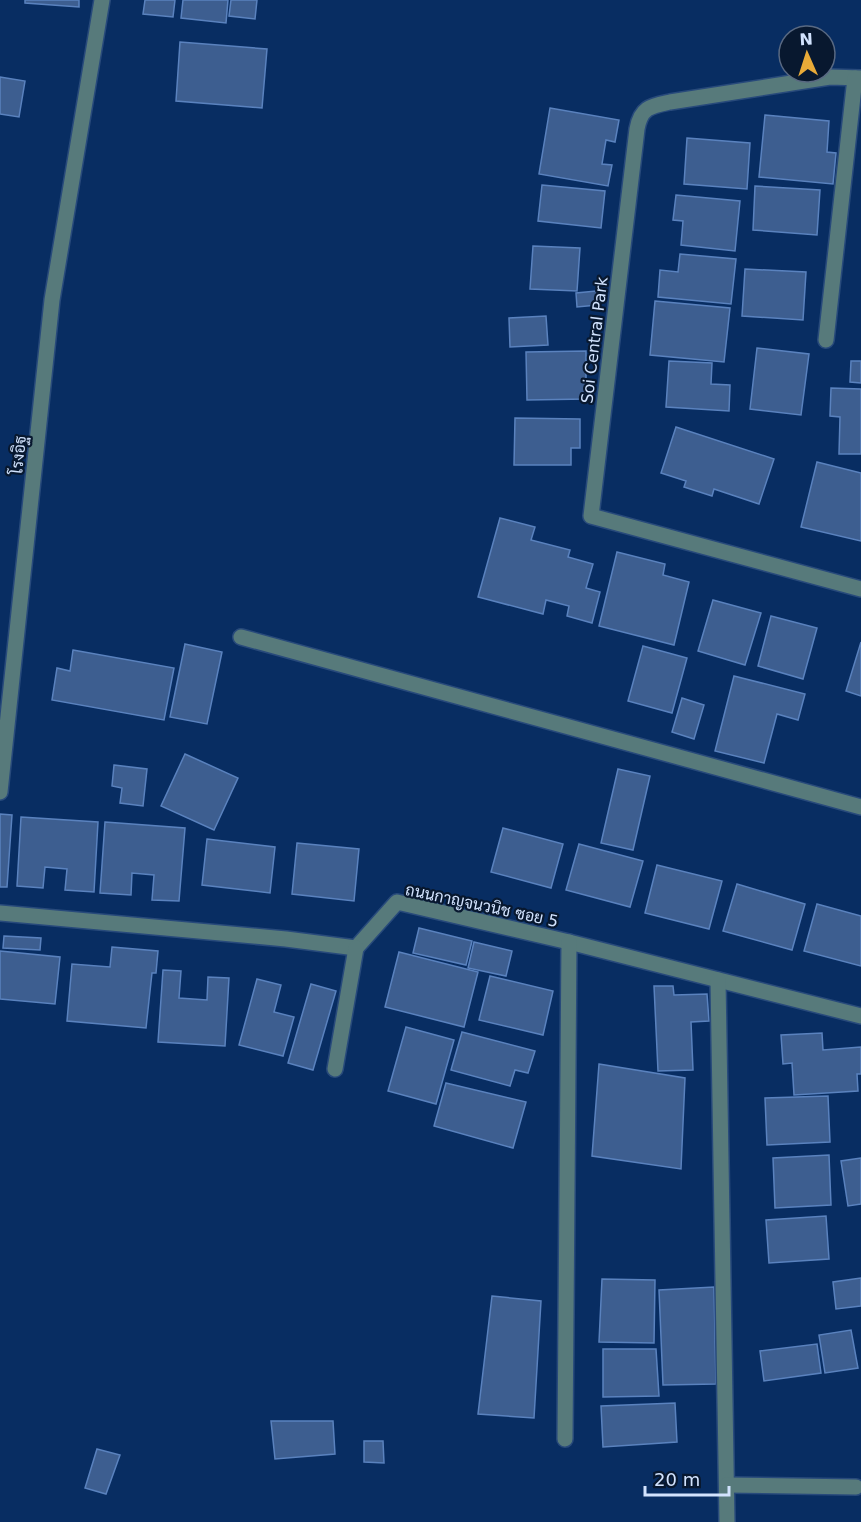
<svg xmlns="http://www.w3.org/2000/svg" width="861" height="1522" viewBox="0 0 861 1522" font-family="'DejaVu Sans',Sarabun,sans-serif">
<rect width="100%" height="100%" fill="#082d62"/>
<g fill="#3d5e90" stroke="#5a82be" stroke-width="1.5">
<path d="M 25,0 L 79,0 L 79,7 L 25,3 Z"/>
<path d="M 145,0 L 175,0 L 173,17 L 143,14 Z"/>
<path d="M 183,0 L 228,0 L 226,23 L 181,18 Z"/>
<path d="M 231,0 L 257,0 L 255,19 L 229,16 Z"/>
<path d="M 180,42 L 267,49 L 262,108 L 176,101 Z"/>
<path d="M 0,77 L 25,81 L 19,117 L 0,114 Z"/>
<path d="M 550,108 L 619,120 L 615,142 L 606,140 L 602,164 L 612,165 L 608,186 L 539,174 Z"/>
<path d="M 765,115 L 829,121 L 827,152 L 836,153 L 833,184 L 759,177 Z"/>
<path d="M 687,138 L 750,143 L 747,189 L 684,184 Z"/>
<path d="M 542,185 L 605,191 L 601,228 L 538,221 Z"/>
<path d="M 755,186 L 820,190 L 817,235 L 753,230 Z"/>
<path d="M 676,195 L 740,201 L 735,251 L 681,245 L 683,221 L 673,220 Z"/>
<path d="M 533,246 L 580,248 L 577,291 L 530,289 Z"/>
<path d="M 680,254 L 736,259 L 731,304 L 658,297 L 660,270 L 678,272 Z"/>
<path d="M 745,269 L 806,272 L 803,320 L 742,316 Z"/>
<path d="M 596,291 L 597,305 L 577,307 L 576,293 Z"/>
<path d="M 655,301 L 730,308 L 724,362 L 650,355 Z"/>
<path d="M 546,316 L 548,345 L 510,347 L 509,318 Z"/>
<path d="M 757,348 L 809,354 L 801,415 L 750,409 Z"/>
<path d="M 586,351 L 586,399 L 527,400 L 526,352 Z"/>
<path d="M 669,361 L 712,363 L 711,384 L 730,385 L 729,411 L 666,407 Z"/>
<path d="M 851,361 L 861,361 L 861,383 L 850,382 Z"/>
<path d="M 831,388 L 861,389 L 861,454 L 839,454 L 840,417 L 830,416 Z"/>
<path d="M 515,418 L 580,419 L 580,448 L 571,448 L 571,465 L 514,465 Z"/>
<path d="M 676,427 L 774,459 L 759,504 L 714,489 L 712,496 L 684,487 L 686,481 L 661,473 Z"/>
<path d="M 817,462 L 861,473 L 861,541 L 801,527 Z"/>
<path d="M 500,518 L 535,527 L 531,540 L 570,550 L 568,557 L 593,564 L 586,588 L 600,592 L 592,623 L 567,616 L 569,606 L 546,600 L 543,614 L 478,597 Z"/>
<path d="M 617,552 L 665,564 L 663,575 L 689,582 L 674,645 L 599,626 Z"/>
<path d="M 713,600 L 761,613 L 745,665 L 698,651 Z"/>
<path d="M 771,616 L 817,628 L 803,679 L 758,666 Z"/>
<path d="M 861,642 L 861,696 L 846,691 Z"/>
<path d="M 185,644 L 222,652 L 207,724 L 170,717 Z"/>
<path d="M 643,646 L 687,658 L 672,713 L 628,701 Z"/>
<path d="M 73,650 L 174,668 L 164,720 L 52,700 L 57,668 L 70,671 Z"/>
<path d="M 734,676 L 805,694 L 798,720 L 777,714 L 764,763 L 715,751 Z"/>
<path d="M 682,698 L 704,705 L 694,739 L 672,732 Z"/>
<path d="M 185,754 L 238,778 L 214,830 L 161,806 Z"/>
<path d="M 114,765 L 147,769 L 143,806 L 120,803 L 122,788 L 112,786 Z"/>
<path d="M 618,769 L 650,776 L 633,850 L 601,843 Z"/>
<path d="M 0,814 L 12,815 L 7,887 L 0,887 Z"/>
<path d="M 21,817 L 98,822 L 94,892 L 65,890 L 67,869 L 45,867 L 43,888 L 17,886 Z"/>
<path d="M 105,822 L 185,828 L 179,901 L 152,900 L 154,875 L 132,873 L 131,895 L 100,893 Z"/>
<path d="M 503,828 L 563,844 L 551,888 L 491,872 Z"/>
<path d="M 207,839 L 275,847 L 270,893 L 202,885 Z"/>
<path d="M 297,843 L 359,849 L 354,901 L 292,894 Z"/>
<path d="M 579,844 L 643,861 L 630,907 L 566,890 Z"/>
<path d="M 657,865 L 722,881 L 709,929 L 645,913 Z"/>
<path d="M 737,884 L 805,904 L 792,950 L 723,931 Z"/>
<path d="M 817,904 L 861,916 L 861,966 L 804,951 Z"/>
<path d="M 419,928 L 472,941 L 466,965 L 413,953 Z"/>
<path d="M 4,936 L 41,938 L 40,950 L 3,948 Z"/>
<path d="M 474,942 L 512,951 L 506,976 L 468,968 Z"/>
<path d="M 112,947 L 158,951 L 156,973 L 152,973 L 146,1028 L 67,1021 L 72,964 L 110,967 Z"/>
<path d="M 0,951 L 60,957 L 55,1004 L 0,999 Z"/>
<path d="M 399,952 L 478,972 L 464,1027 L 385,1007 Z"/>
<path d="M 163,970 L 181,971 L 179,998 L 207,1000 L 208,977 L 229,978 L 225,1046 L 158,1042 Z"/>
<path d="M 490,976 L 553,991 L 543,1035 L 479,1020 Z"/>
<path d="M 257,979 L 281,985 L 274,1012 L 294,1017 L 283,1056 L 239,1045 Z"/>
<path d="M 311,984 L 336,991 L 313,1070 L 288,1063 Z"/>
<path d="M 654,986 L 673,986 L 674,995 L 707,994 L 709,1021 L 691,1022 L 693,1070 L 658,1071 Z"/>
<path d="M 406,1027 L 454,1040 L 436,1104 L 388,1091 Z"/>
<path d="M 462,1032 L 535,1051 L 528,1073 L 515,1070 L 510,1086 L 451,1070 Z"/>
<path d="M 822,1033 L 823,1050 L 861,1047 L 861,1074 L 857,1074 L 858,1091 L 794,1095 L 792,1063 L 783,1064 L 781,1035 Z"/>
<path d="M 599,1064 L 685,1078 L 681,1169 L 592,1156 Z"/>
<path d="M 446,1083 L 526,1102 L 513,1148 L 434,1126 Z"/>
<path d="M 828,1096 L 830,1142 L 767,1145 L 765,1098 Z"/>
<path d="M 829,1155 L 831,1205 L 775,1208 L 773,1158 Z"/>
<path d="M 861,1158 L 861,1204 L 848,1206 L 841,1161 Z"/>
<path d="M 826,1216 L 829,1259 L 769,1263 L 766,1220 Z"/>
<path d="M 861,1278 L 861,1306 L 836,1309 L 833,1282 Z"/>
<path d="M 602,1279 L 655,1280 L 654,1343 L 599,1342 Z"/>
<path d="M 714,1287 L 716,1384 L 663,1385 L 659,1290 Z"/>
<path d="M 492,1296 L 541,1301 L 534,1418 L 478,1414 Z"/>
<path d="M 851,1330 L 858,1368 L 825,1373 L 819,1335 Z"/>
<path d="M 817,1344 L 821,1373 L 764,1381 L 760,1351 Z"/>
<path d="M 603,1349 L 656,1349 L 659,1396 L 603,1397 Z"/>
<path d="M 675,1403 L 677,1442 L 603,1447 L 601,1406 Z"/>
<path d="M 271,1421 L 333,1421 L 335,1454 L 275,1459 Z"/>
<path d="M 364,1441 L 383,1441 L 384,1463 L 364,1462 Z"/>
<path d="M 97,1449 L 120,1455 L 106,1494 L 85,1488 Z"/>
</g>
<g fill="none" stroke-linecap="round" stroke-linejoin="round">
<defs>
<g id="minor">
<path d="M 861,78 L 830,77 L 670,102 C 651,106 641,107 637,129 L 591,516 L 861,589"/>
<path d="M 826,340 L 855,78"/>
<path d="M 241,637 L 861,807"/>
<path d="M 0,792 L 52,300 L 102,0"/>
<path d="M 0,913 L 286,939 L 356,948 L 397,902 L 569,942 L 861,1016"/>
<path d="M 718,980 L 727,1522"/>
<path d="M 335,1069 L 356,948"/>
<path d="M 565,1439 L 569,942"/>
<path d="M 727,1485 L 856,1487"/>
</g>
</defs>
<use href="#minor" stroke="#284a7b" stroke-width="18"/>
<use href="#minor" stroke="#577a7b" stroke-width="15"/>
</g>
<g text-anchor="middle" stroke-width="4.5" stroke-linejoin="round" paint-order="stroke">
<g font-size="16" fill="#d2e3fe" stroke="#08182f">
<text transform="translate(594 340) rotate(-83)" y="6">Soi Central Park</text>
<text transform="translate(18 455) rotate(-84)" y="6">โรงอิฐ</text>
<text transform="translate(482 905) rotate(12)" y="6">ถนนกาญจนวนิช ซอย 5</text>
</g>
</g>
<g transform="translate(807 54) rotate(357)"><circle r="28" fill="#08182f" stroke="#596982" stroke-width="1.5"/>
<path d="M0-4.5L10 22L0 15L-10 22Z" fill="#e9ab38"/>
<text y="-9" font-size="16" font-weight="bold" text-anchor="middle" fill="#d2e3fe">N</text>
</g>
<path d="M645 1486v9h84v-9" fill="none" stroke="#d2e3fe" stroke-width="3"/>
<text x="654" y="1486" font-size="18" fill="#d2e3fe" stroke="#08182f" stroke-width="4.5" paint-order="stroke">20 m</text>
</svg>
